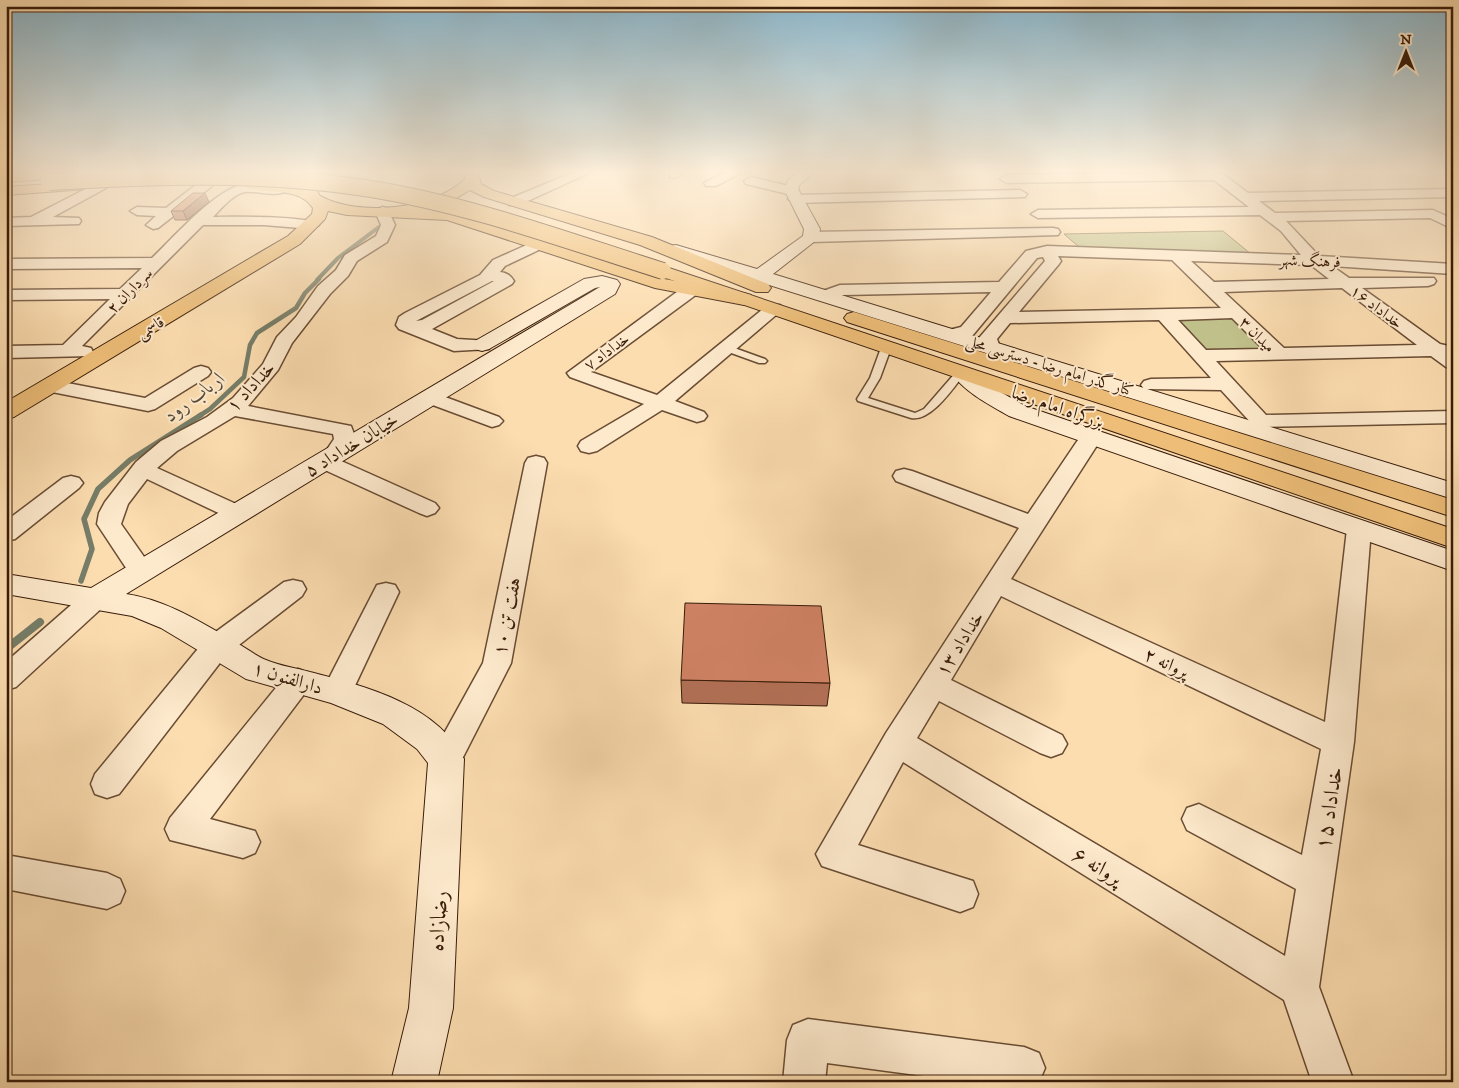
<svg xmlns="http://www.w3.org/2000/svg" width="1459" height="1088" viewBox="0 0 1459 1088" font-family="'IM FELL DW Pica',Amiri,serif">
<rect width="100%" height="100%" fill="#fcddb0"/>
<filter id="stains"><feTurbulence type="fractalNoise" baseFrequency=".004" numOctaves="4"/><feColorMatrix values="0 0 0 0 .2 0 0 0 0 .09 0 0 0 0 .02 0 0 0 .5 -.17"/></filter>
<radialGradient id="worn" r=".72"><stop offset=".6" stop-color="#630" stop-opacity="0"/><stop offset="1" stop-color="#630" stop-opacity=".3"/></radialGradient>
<g fill="#c0c08a" stroke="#7c6e4a">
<path d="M 1223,231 L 1251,254 L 1079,247 L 1064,234 Z"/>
<path d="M 1232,318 L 1264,349 L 1207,350 L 1178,319 Z"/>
</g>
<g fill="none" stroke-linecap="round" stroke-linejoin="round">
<path stroke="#767d68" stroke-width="4" d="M 317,280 L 338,258 L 379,227"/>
<path stroke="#767d68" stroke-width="4.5" d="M 199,416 L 210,409 L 244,377 L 250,345 L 257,333 L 296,308 L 305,293 L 319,279"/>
<path stroke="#767d68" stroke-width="5.5" d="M 81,581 L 92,549 L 84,519 L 98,489 L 130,460 L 201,415"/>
<path stroke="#767d68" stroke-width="8" d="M 6,649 L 40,622"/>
<defs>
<g id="lane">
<path d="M 726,345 L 765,359 L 767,361 L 765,363 L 759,363 L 723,350 L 721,348 Z"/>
<path d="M 886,345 L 891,348 L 880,378 L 868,398 L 915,413 L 924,409 L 957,371 L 960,370 L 965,373 C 954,387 931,422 911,418 L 858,401 L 857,399 L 870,378 L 881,348 Z"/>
</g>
<g id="street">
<path d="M 574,172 L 591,172 L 519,205 L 509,205 L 507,202 L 509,199 Z"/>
<path d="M 670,172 L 685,172 L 675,178 L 670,177 Z"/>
<path d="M 726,172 L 743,172 L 716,186 L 706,186 L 704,183 Z"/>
<path d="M 1220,172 L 1248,193 L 1453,189 L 1453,197 L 1259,201 L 1275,213 L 1433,210 L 1453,219 L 1453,229 L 1430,218 L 1286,221 L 1319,256 L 1453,264 L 1453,274 L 1332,266 L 1349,278 L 1434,278 L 1436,281 L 1434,284 L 1428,286 L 1362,288 L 1440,344 L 1449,346 L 1453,354 L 1453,369 L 1446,367 L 1431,356 L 1216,361 L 1266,415 L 1453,411 L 1453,423 L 1260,427 L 1253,425 L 1221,390 L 1144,389 L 1141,385 L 1144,381 L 1151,379 L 1211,378 L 1159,320 L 1010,323 L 997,339 L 1000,347 L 998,351 L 984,351 L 978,342 L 979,338 L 1045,261 L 1043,257 L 1037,258 L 973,335 L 951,340 L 945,339 L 942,335 L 945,331 L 961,327 L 991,292 L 843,295 L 826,301 L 820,300 L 818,296 L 820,292 L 840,285 L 999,282 L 1026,251 L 1047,246 L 1301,255 L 1281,231 L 1260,215 L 1038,218 L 1031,214 L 1038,210 L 1249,207 L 1214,180 L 1007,183 L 1000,179 L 1007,175 ZM 1058,256 L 1172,260 L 1221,308 L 1019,312 L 1059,264 L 1061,261 ZM 1191,261 L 1311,265 L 1329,279 L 1214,282 ZM 1342,288 L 1417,345 L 1284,348 L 1224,292 ZM 1232,318 L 1263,349 L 1206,350 L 1178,320 Z"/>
<path d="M 751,177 L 797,188 L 799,191 L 792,195 L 746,184 L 744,181 Z"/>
<path d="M 207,179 L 214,183 L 212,186 L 158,228 L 153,229 L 146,225 L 156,216 L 137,215 L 130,211 L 137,207 L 166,208 L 202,180 Z"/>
<path d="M 101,181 L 106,182 L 108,185 L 106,188 L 53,217 L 79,218 L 81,221 L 79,224 L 6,226 L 6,218 L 31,217 Z"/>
<path d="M 243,184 L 281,185 L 288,189 C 279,199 257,190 245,192 C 233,194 221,209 213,217 C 229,217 312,215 319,225 L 312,229 L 264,225 L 203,225 L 82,346 L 91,348 L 93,352 L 91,356 L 6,358 L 6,346 L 63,345 L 110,299 L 6,300 L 6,290 L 120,289 L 142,268 L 6,269 L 6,259 L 152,258 C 174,237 214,191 243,184 Z"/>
<path d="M 1020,190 L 1027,194 L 1025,197 L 795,203 L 788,199 L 795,195 Z"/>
<path d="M 382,207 L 387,208 L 395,225 L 387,242 L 357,261 L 348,276 L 330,294 L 292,343 L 278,370 L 248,406 L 351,426 L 356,439 L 343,459 L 339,460 L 435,503 L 439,508 L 435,513 L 427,516 L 419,513 L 316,466 L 313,461 L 316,456 L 324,454 L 334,439 L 333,434 L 235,416 L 177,451 L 157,468 L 245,508 L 249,513 L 245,518 L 237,521 L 229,518 L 147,479 L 128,504 L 121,524 L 154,571 L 150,577 L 141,580 L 132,577 L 97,524 L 99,513 L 105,502 L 136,462 L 161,441 L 207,417 L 233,398 L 263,364 L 277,337 L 296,317 L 318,286 L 336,270 L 345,255 L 376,236 L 381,225 L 375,211 Z"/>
<path d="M 1053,228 L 1058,229 L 1060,232 L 1058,235 L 811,242 L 803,237 L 811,232 Z"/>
<path d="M 540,239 L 545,241 L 548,244 L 545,247 L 505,266 L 500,272 C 507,273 510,275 514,281 L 512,284 L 432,329 L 457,339 L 489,341 L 491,345 L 489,349 L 454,351 L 399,329 L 396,325 L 399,317 L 405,313 L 480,275 L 493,260 ZM 492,281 L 494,281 L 422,320 L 416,321 Z"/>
<path d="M 691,285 L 697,286 L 699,290 L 697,294 L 591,372 L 657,395 L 768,305 L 780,305 L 783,309 L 675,401 L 704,412 L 707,416 L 704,420 L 697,422 L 662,410 L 597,451 L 589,453 L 581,451 L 578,446 L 581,441 L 644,404 L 570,377 L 567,373 L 685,286 Z"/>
<path d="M 201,366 L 208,368 L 211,372 L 208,376 L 155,409 L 148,411 L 52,392 L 45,390 L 42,386 L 45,382 L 52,380 L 145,398 L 194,368 Z"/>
<path d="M 429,391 L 499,417 L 503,421 L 499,425 L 492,427 L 422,401 L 419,397 L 422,393 Z"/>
<path d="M 1092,430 L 1100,431 L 1103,436 L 1011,579 L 1325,722 L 1347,529 L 1350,523 L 1359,521 L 1368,523 L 1371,529 L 1354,742 L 1319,987 L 1354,1082 L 1312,1082 L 1284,1000 L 903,762 L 858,845 L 973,881 L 978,894 L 973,907 L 960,912 L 822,866 L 816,854 L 886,733 L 1019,528 L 896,481 L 893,476 L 896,471 L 904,469 L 912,471 L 1028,514 L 1084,431 ZM 1001,596 L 1321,749 L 1302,855 L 1199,804 L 1187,808 L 1182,819 L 1187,830 L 1296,889 L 1285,956 L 917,738 L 939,701 L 1040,753 L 1051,757 L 1062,753 L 1067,744 L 1062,735 L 951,680 Z"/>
<path d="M 536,456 L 544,458 L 547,463 L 511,663 L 457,769 L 446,773 L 435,769 L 430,759 L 483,663 L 525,463 L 528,458 Z"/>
<path d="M 71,476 L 79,478 L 83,483 L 79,488 L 15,539 L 6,541 L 6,521 L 63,478 Z"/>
<path d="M 293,580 L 302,582 L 306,589 L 302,596 L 226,655 L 119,794 L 107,798 L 95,794 L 91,784 L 95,774 L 206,639 L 284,582 Z"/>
<path d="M 386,583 L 395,585 L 399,592 L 352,692 L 348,700 L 337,704 L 326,700 L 322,692 L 377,585 Z"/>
<path d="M 95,589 L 104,592 L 108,599 L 104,606 L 16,687 L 6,690 L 6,662 L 86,592 Z"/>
<path d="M 298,669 L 308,673 L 313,681 L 308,689 L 210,819 L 255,831 L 260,842 L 255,853 L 243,858 L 170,840 L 165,829 L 170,818 L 288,673 Z"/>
<path d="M 6,855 L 107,873 L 120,879 L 125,891 L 120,903 L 107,909 L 6,889 Z"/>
<path d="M 808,1019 L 1024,1047 L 1039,1053 L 1045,1068 L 1039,1082 L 969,1082 L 827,1063 L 825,1082 L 783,1082 L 787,1040 L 793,1025 Z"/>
</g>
<g id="secondary">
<path d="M 799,172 L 815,172 L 800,184 L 798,189 L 820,229 L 819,238 L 773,274 L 1453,483 L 1453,499 L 670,254 L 668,250 L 670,246 L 676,245 L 757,269 L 803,236 L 804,229 L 784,189 L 789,179 Z"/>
<path d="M 602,276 L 617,280 L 620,284 L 615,294 L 126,594 C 167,600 202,623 237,643 C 246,648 256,656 266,660 C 280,666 296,668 310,672 C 364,686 437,704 464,759 L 453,1008 L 437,1082 L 391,1082 L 409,1008 L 428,763 L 417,749 L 383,724 L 331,703 L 246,679 L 161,628 L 132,616 L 6,594 L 6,574 L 91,588 L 600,287 L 595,288 L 489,349 L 482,351 L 475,349 L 472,345 L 475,341 L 584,279 Z"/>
<path d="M 964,369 L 972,370 L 997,390 L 1025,406 L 1453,551 L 1453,571 L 1009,416 C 990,405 966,393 953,375 L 956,370 Z"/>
</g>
<g id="primary">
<path d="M 321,172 L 338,172 L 321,185 L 317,191 L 320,196 C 358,217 433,210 465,179 L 464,172 L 478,172 L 481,184 L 494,191 L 652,237 L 768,284 L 771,288 L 768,292 L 756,292 L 640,245 L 484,197 L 470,190 L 448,203 L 429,209 L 455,212 L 664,279 L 744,293 L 751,295 L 753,299 L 751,303 L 744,305 L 655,288 L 447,220 L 347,215 L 328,211 L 325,219 L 300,244 L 14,417 L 6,419 L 6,402 L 288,236 L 312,214 L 313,208 C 299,187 269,194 247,188 L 245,185 L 247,182 L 295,185 L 304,188 L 310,179 Z"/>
<path d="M 82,182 L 89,186 L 87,189 L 6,195 L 6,187 Z"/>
</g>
<g id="highway">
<path d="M 34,172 L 89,172 L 90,173 L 83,177 L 6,182 L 6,174 Z"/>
<path d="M 663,266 L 1453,529 L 1453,548 L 657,275 L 654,271 L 657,267 Z"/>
<path d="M 854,312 L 1453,500 L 1453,517 L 847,322 L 844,318 L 847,314 Z"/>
</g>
</defs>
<use href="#lane" stroke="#694c33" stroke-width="3"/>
<use href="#street" stroke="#694c33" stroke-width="3"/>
<use href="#secondary" stroke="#381c09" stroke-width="2"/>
<use href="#primary" stroke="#381c09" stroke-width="2"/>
<use href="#highway" stroke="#381c09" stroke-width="2"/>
<use href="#lane" fill="#fde9cc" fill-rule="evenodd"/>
<use href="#street" fill="#fde9cc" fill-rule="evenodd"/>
<use href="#secondary" fill="#fde9cc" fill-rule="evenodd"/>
<use href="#primary" fill="#eebe78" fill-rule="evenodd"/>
<use href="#highway" fill="#eebe78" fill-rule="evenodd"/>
<defs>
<path id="highway-bridge" d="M 49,182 C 154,176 261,172 365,188 C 468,204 565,240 663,271"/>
</defs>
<use href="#highway-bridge" stroke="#381c09" stroke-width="18" stroke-linecap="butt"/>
<use href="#highway-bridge" stroke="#eebe78" stroke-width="16"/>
</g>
<g fill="#b27056" stroke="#381c09">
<path d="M 209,202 L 187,220 L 175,220 L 171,211 Z"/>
<path d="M 681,680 L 830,683 L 827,706 L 682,703 Z"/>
</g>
<path fill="#915b46" stroke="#381c09" d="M 205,193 L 209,202 L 187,220 L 183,211 Z"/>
<g fill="#cf8264" stroke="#381c09">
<path d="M 193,193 L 205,193 L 183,211 L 171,211 Z"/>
<path d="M 685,603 L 821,606 L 830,683 L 681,680 Z"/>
</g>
<linearGradient id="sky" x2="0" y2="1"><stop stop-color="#8bb8ce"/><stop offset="0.53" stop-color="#fef0db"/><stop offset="1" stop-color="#fef0db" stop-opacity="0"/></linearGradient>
<rect width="1459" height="324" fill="url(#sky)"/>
<g text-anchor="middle" stroke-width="4" stroke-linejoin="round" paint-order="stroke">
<g font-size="16" fill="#381c09" stroke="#fde9cc">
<text transform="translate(1310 260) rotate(2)" y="6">فرهنگ شهر</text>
<text transform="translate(129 290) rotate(-45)" y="6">سرداران ۲</text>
<text transform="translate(1377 306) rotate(37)" y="6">خداداد ۱۶</text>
<text transform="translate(150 327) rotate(-31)" y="6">قاسمی</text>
<text transform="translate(1258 334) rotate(45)" y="6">میدان ۳</text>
<text transform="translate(606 351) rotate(-36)" y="6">خداداد ۷</text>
<text transform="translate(1050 365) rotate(17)" y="6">کنار گذر امام رضا - دسترسی محلی</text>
</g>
<g font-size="19" fill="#381c09" stroke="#fde9cc">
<text transform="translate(250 386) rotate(-47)" y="7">خداداد ۱</text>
<text transform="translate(1058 406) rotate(19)" y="7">بزرگراه امام رضا</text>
<text transform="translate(351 444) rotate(-31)" y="7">خیابان خداداد ۵</text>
<text transform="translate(506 616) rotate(-79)" y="7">هفت تن ۱۰</text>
<text transform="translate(959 643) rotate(-58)" y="7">خداداد ۱۳</text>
<text transform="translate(1167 662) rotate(25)" y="7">پروانه ۲</text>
<text transform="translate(288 677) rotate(17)" y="7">دارالفنون ۱</text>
</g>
<g font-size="20" font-style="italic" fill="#574c38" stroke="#fde9cc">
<text transform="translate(194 396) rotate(-37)" y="7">ارباب رود</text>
</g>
<g font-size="22" fill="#381c09" stroke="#fde9cc">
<text transform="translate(1328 808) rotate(-81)" y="8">خداداد ۱۵</text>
<text transform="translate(1098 865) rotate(31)" y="8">پروانه ۶</text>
<text transform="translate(437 921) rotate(-86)" y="8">رضازاده</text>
</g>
</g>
<rect width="1459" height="1088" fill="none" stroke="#fcddb0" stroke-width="25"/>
<rect x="8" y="8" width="1444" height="1073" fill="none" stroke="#381c09" stroke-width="2.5"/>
<rect x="12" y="12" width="1434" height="1063" fill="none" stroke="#381c09"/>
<g transform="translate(1406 52)" stroke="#fde9cc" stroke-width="4" paint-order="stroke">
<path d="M0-4L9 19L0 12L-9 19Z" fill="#381c09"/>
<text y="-8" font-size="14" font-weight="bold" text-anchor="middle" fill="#381c09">N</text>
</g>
<rect width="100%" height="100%" filter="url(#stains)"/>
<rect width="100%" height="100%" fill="url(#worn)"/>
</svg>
